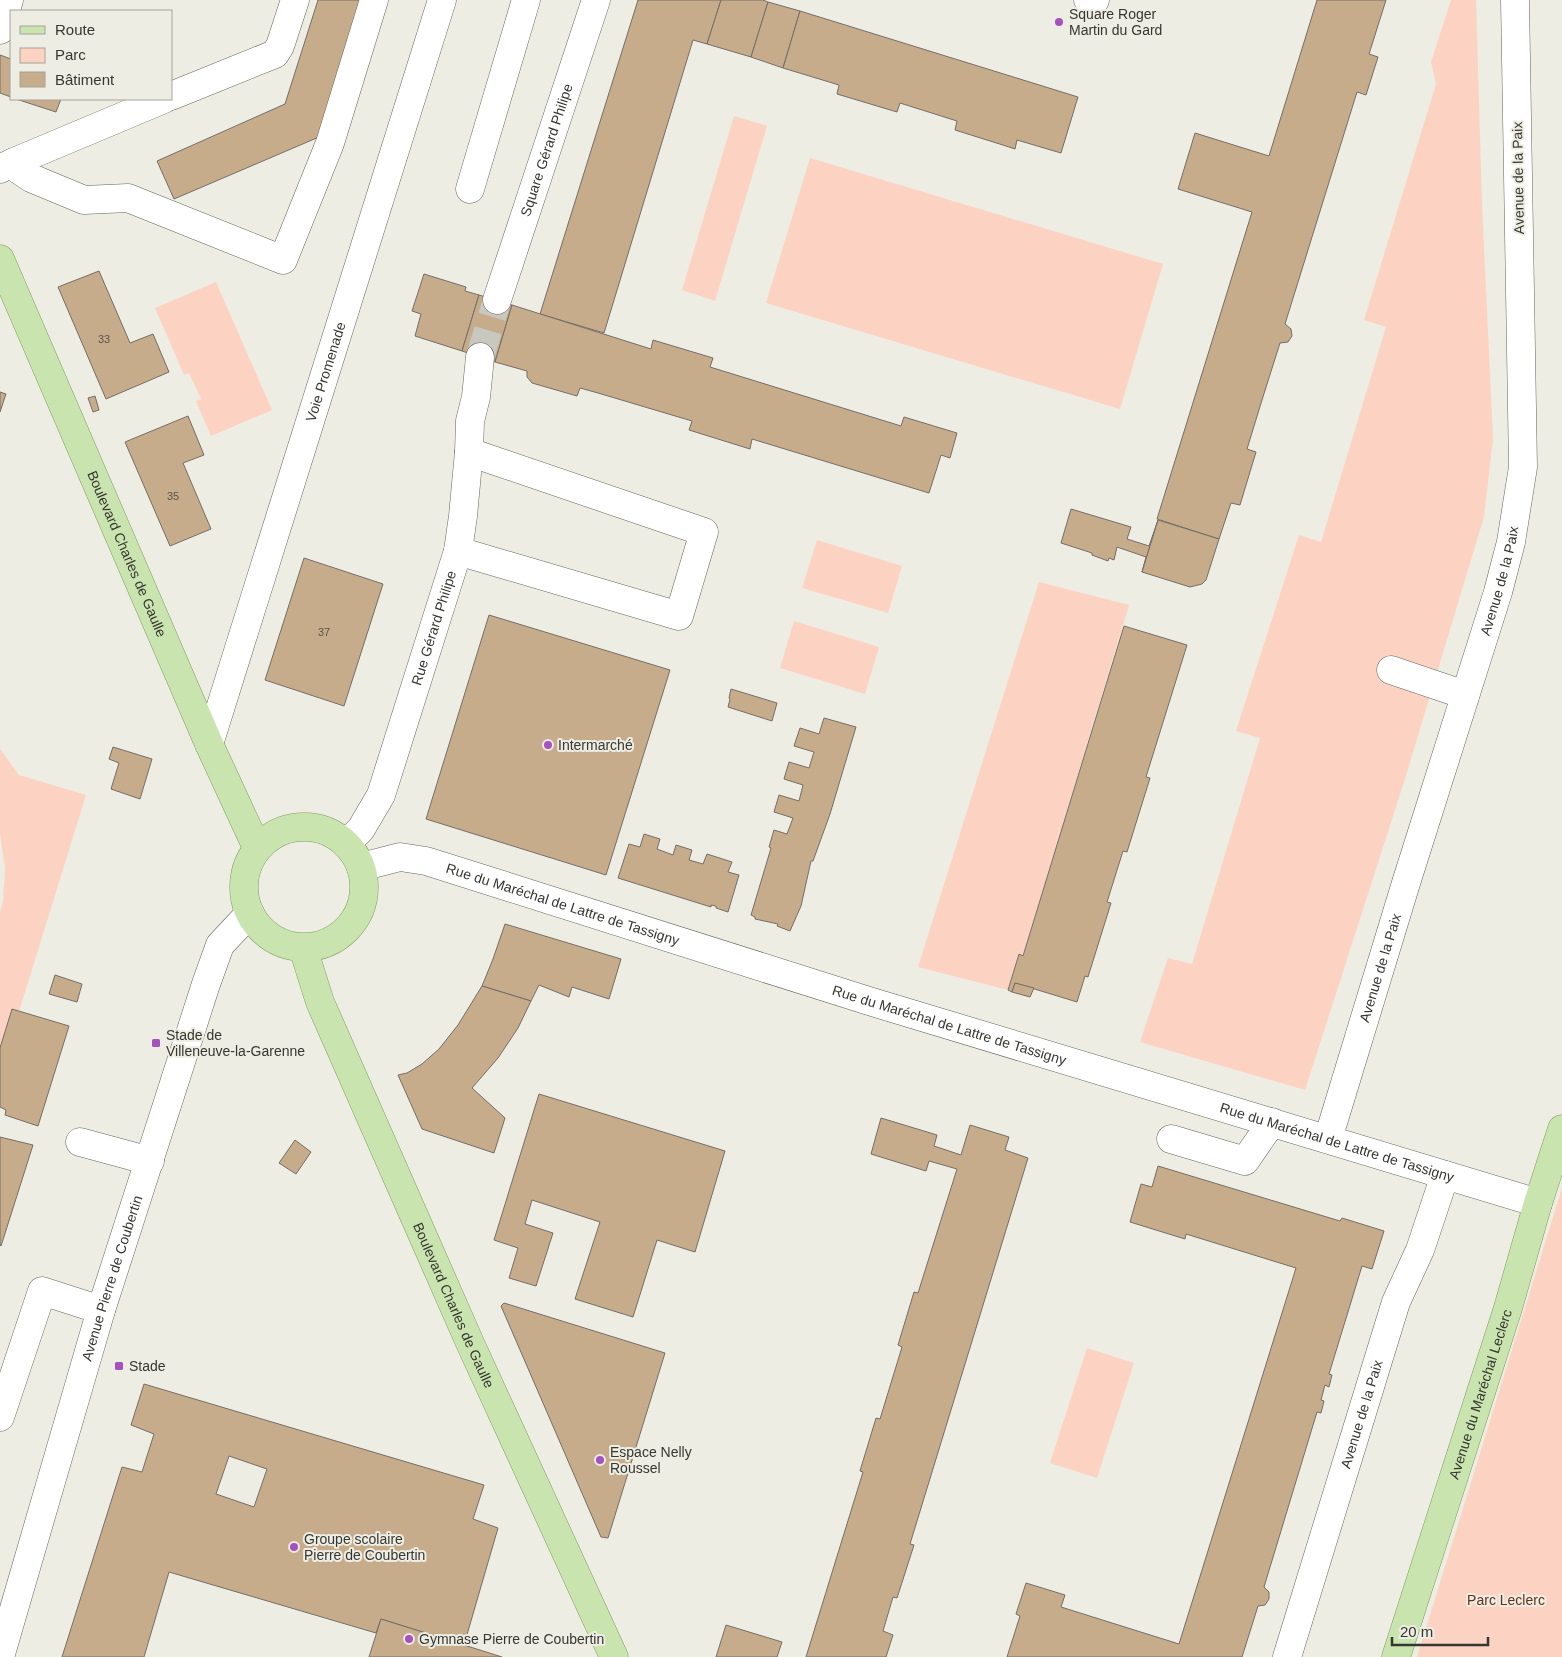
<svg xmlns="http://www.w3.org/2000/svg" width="1562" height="1657" viewBox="0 0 1562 1657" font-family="Arial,sans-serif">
<rect width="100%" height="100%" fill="#eeede3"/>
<g fill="#fcd3c2">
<path d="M 1451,0 L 1476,0 L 1482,203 L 1493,439 L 1484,517 L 1404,782 L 1305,1090 L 1140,1042 L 1168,958 L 1192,964 L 1260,738 L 1236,731 L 1299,535 L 1321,542 L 1386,327 L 1364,320 L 1436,84 L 1431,62 Z"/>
<path d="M 734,116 L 767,126 L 715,301 L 682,290 Z"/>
<path d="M 810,158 L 1163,264 L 1120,409 L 766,303 Z"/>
<path d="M 216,282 L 272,410 L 211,436 L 196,401 L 201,399 L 189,373 L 184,375 L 155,308 Z"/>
<path d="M 817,540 L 902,566 L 888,613 L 802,588 Z"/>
<path d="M 1039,582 L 1129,605 L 1023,956 L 1018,955 L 1008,990 L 918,967 Z"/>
<path d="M 794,621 L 879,647 L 865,694 L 780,668 Z"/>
<path d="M 0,749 L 19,775 L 86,795 L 0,1073 L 0,912 L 3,902 L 5,868 L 0,835 Z"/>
<path d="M 1562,1188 L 1562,1657 L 1417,1657 Z"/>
<path d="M 1087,1348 L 1134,1363 L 1097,1478 L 1050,1463 Z"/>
</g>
<g fill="#c6ac8b" stroke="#746e67" fill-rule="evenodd">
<path d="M 318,0 L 362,0 L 319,137 L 174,199 L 157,161 L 285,104 Z"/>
<path d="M 638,0 L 721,0 L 707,44 L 693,40 L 604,333 L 540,314 Z"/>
<path d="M 721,0 L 763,0 L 768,2 L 751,57 L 707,44 Z"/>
<path d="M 1317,0 L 1386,0 L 1369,54 L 1378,57 L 1366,95 L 1357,92 L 1285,324 L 1291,329 L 1292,336 L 1288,342 L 1280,343 L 1262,400 L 1247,449 L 1256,452 L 1240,505 L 1231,503 L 1219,539 L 1157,519 L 1252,212 L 1178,189 L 1195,133 L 1269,156 Z"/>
<path d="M 768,2 L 800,11 L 783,68 L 751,57 Z"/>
<path d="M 800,11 L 1078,97 L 1061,153 L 1017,140 L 1015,149 L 1006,146 L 955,130 L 957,121 L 900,103 L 897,112 L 837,94 L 839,85 L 783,68 Z"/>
<path d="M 0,55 L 11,59 L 11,97 L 0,93 Z"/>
<path d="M 16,99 L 61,99 L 56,112 Z"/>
<path d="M 99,271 L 130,343 L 153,334 L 169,372 L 106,399 L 58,287 Z"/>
<path d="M 424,274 L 466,287 L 465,291 L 479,295 L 462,351 L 415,336 L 421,314 L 412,311 Z"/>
<path d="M 479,295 L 512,305 L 495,362 L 462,351 Z"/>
<path d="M 512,305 L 651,349 L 653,340 L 713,358 L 710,367 L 901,426 L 904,417 L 957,433 L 950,458 L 941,455 L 929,493 L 752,439 L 750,449 L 689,430 L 692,421 L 598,393 L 580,388 L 577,396 L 532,383 L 527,377 L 527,371 L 495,362 Z"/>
<path d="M 0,392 L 6,394 L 0,412 Z"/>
<path d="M 95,396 L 99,410 L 93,412 L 88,398 Z"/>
<path d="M 188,416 L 204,455 L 183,463 L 211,529 L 170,546 L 125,442 Z"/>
<path d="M 1071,509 L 1131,527 L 1127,539 L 1149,546 L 1158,520 L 1142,572 L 1146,557 L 1117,547 L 1114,560 L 1109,558 L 1108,561 L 1092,555 L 1092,553 L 1061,543 Z"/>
<path d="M 1158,520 L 1219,539 L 1206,580 L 1202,584 L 1190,587 L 1142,572 Z"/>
<path d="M 304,558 L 383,584 L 344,706 L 265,680 Z"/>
<path d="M 489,615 L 670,670 L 606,875 L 426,819 Z"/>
<path d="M 1124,626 L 1187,645 L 1146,777 L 1150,778 L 1127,852 L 1123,851 L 1107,902 L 1111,903 L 1088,977 L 1085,976 L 1077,1002 L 1015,983 L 1012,992 L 1008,990 L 1019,954 L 1023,956 Z"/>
<path d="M 731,689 L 777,703 L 772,721 L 728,707 L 730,699 L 729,698 Z"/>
<path d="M 824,718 L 856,727 L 830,814 L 813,861 L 811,861 L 801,906 L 790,931 L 777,926 L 778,924 L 755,919 L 755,917 L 751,915 L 771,848 L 769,847 L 774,830 L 787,834 L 793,818 L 774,812 L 779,795 L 799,801 L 803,785 L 784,779 L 789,762 L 809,768 L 814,752 L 794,746 L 800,728 L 819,734 Z"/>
<path d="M 113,747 L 152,759 L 140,799 L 111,789 L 119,763 L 109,759 Z"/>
<path d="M 644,834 L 660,839 L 657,849 L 673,855 L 676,845 L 692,850 L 689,860 L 703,864 L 707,854 L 732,862 L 728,872 L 739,875 L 728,912 L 716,908 L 716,906 L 711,905 L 711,907 L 618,878 L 629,844 L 640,847 Z"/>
<path d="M 505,924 L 621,959 L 609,999 L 572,987 L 569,997 L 539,985 L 531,1001 L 482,986 L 493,959 Z"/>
<path d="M 55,975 L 82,984 L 77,1002 L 49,994 Z"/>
<path d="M 1015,983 L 1034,988 L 1030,997 L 1012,992 Z"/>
<path d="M 482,986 L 531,1001 L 518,1028 L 498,1058 L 472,1088 L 505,1118 L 494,1153 L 422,1129 L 398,1075 L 407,1073 L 422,1064 L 439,1049 L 458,1025 Z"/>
<path d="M 12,1009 L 69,1026 L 38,1126 L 5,1115 L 6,1110 L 0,1107 L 0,1048 Z"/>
<path d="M 539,1094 L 725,1151 L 695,1252 L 657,1240 L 633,1317 L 575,1299 L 600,1222 L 532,1200 L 525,1224 L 553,1233 L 536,1286 L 509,1278 L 518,1248 L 494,1240 Z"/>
<path d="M 881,1118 L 937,1135 L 934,1146 L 961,1155 L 970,1125 L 1009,1137 L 1005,1150 L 1028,1158 L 910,1544 L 914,1545 L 897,1598 L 893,1597 L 883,1631 L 893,1635 L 886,1657 L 806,1657 L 863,1472 L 860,1471 L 876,1418 L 880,1419 L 902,1347 L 898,1345 L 914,1292 L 918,1293 L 957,1169 L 929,1161 L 926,1171 L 871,1154 Z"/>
<path d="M 0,1137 L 33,1145 L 1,1246 L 0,1245 Z"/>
<path d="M 295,1140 L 311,1152 L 296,1174 L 279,1163 Z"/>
<path d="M 1158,1166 L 1340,1221 L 1342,1218 L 1384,1231 L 1372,1269 L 1362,1266 L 1329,1374 L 1332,1375 L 1329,1387 L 1325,1385 L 1321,1400 L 1324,1401 L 1321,1413 L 1317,1412 L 1264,1587 L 1269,1592 L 1269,1599 L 1265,1605 L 1258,1606 L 1242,1657 L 1007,1657 L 1020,1616 L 1016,1614 L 1026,1583 L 1065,1595 L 1061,1607 L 1179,1644 L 1296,1268 L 1186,1234 L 1185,1239 L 1130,1222 L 1141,1184 L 1152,1187 Z"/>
<path d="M 504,1303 L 665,1353 L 608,1538 L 601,1537 L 501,1306 Z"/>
<path d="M 144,1384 L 484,1485 L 473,1519 L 498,1528 L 464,1645 L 381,1619 L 376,1633 L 169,1572 L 144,1657 L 62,1657 L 122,1467 L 142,1472 L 154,1434 L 131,1425 ZM 229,1456 L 267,1469 L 254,1507 L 216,1494 Z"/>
<path d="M 381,1619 L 464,1645 L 502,1657 L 369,1657 Z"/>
<path d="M 726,1625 L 782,1642 L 777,1657 L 716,1657 Z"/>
</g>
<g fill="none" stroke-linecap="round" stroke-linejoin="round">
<path stroke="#c9c8c0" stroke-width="28" stroke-dasharray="28 14" stroke-linecap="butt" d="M 480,357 L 497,300"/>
<defs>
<g id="minor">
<path d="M 1088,0 L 1094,2 L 1095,0"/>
<path d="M 0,30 L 9,0"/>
<path d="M 171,96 L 275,54 L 280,46 L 295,0"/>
<path d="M 14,162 L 164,99"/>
<path d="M 0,169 L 14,162 L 19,170 L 31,178 L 84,200 L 128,198 L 283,260 L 330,143 L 374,0"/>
<path d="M 470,189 L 526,0"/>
<path id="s1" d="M 497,300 L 596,0"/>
<path d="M 458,551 L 679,616 L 704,532 L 469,452"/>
<path d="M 1391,670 L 1465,695"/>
<path id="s2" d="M 209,744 L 442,0"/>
<path id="s3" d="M 346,844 L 361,829 L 381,795 L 458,551 L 463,516 L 469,452 L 470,421 L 476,397 L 480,357"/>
<path id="s4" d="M 361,867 L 400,857 L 426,861 L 869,1001 L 1538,1203"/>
<path d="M 1171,1139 L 1245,1161 L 1272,1122"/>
<path id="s5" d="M 1328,1139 L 1406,883 L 1498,592 L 1511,542 L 1523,467 L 1515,0"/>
<path d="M 80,1142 L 150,1161"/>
<path d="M 0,1417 L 42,1291 L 101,1310"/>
<path id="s6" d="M 0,1657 L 101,1310 L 206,984 L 220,945 L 250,913"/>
<path id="s7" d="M 1287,1657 L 1396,1302 L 1420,1250 L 1445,1175"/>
</g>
<g id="major">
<path id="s8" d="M 0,259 L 209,744 L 257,848"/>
<circle cx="304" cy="887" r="60"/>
<path id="s9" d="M 303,948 L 320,1002 L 470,1343 L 614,1657"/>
<path id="s10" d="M 1396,1657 L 1508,1308 L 1538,1203 L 1562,1129"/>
</g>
</defs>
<use href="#minor" stroke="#66655d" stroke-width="29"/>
<use href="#major" stroke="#7f9b61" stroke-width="29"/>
<use href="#minor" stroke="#fff" stroke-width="28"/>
<use href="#major" stroke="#cae4af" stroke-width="28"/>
</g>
<g fill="#a551c0" stroke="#eeede3" stroke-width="2">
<circle cx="1059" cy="22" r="5"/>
<circle cx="548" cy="745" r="5"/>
<rect x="151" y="1038" width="10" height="10" rx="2.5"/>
<rect x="114" y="1361" width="10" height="10" rx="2.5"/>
<circle cx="600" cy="1460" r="5"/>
<circle cx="294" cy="1547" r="5"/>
<circle cx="409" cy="1639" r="5"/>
</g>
<g text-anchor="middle" stroke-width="4" stroke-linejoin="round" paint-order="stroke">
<g font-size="11" fill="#5a5448">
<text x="104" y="343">33</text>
<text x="173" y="500">35</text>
<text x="324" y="636">37</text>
</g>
<g font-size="14" fill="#363632" stroke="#eeede3" text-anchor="start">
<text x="1069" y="19">Square Roger<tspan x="1069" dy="16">Martin du Gard</tspan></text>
<text x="558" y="750">Intermarché</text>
<text x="166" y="1040">Stade de<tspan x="166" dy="16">Villeneuve-la-Garenne</tspan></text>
<text x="129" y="1371">Stade</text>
<text x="610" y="1457">Espace Nelly<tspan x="610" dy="16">Roussel</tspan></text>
<text x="304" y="1544">Groupe scolaire<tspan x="304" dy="16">Pierre de Coubertin</tspan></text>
<text x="419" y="1644">Gymnase Pierre de Coubertin</text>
</g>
<g font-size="14" fill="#363632" stroke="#eeede3">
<text dy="5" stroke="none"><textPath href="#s1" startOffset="158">Square Gérard Philipe</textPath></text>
<text transform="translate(1518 178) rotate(-91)" y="5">Avenue de la Paix</text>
<text dy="5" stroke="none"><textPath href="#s2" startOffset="390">Voie Promenade</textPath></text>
<text dy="5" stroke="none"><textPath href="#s8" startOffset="321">Boulevard Charles de Gaulle</textPath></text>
<text dy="5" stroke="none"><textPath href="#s5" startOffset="584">Avenue de la Paix</textPath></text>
<text dy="5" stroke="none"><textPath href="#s3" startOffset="236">Rue Gérard Philipe</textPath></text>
<text dy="5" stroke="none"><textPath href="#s4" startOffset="210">Rue du Maréchal de Lattre de Tassigny</textPath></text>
<text dy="5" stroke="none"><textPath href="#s5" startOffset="179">Avenue de la Paix</textPath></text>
<text dy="5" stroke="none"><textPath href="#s4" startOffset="615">Rue du Maréchal de Lattre de Tassigny</textPath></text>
<text dy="5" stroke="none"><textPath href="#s4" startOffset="1020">Rue du Maréchal de Lattre de Tassigny</textPath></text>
<text dy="5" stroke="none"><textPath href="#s6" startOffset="395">Avenue Pierre de Coubertin</textPath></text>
<text dy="5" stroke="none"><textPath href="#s9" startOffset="388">Boulevard Charles de Gaulle</textPath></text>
<text dy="5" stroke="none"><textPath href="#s10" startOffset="276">Avenue du Maréchal Leclerc</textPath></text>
<text dy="5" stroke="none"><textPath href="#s7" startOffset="254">Avenue de la Paix</textPath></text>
</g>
<g font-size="14" fill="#653118" stroke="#eeede3">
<text x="1506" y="1605">Parc Leclerc</text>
</g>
</g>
<rect x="10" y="10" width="162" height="90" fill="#eeede3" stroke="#a4a49c"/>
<rect x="20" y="26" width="25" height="8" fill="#cae4af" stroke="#a4a49c"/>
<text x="55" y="35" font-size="15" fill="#363632">Route</text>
<rect x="20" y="48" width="25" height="15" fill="#fcd3c2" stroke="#a4a49c"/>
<text x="55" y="60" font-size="15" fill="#363632">Parc</text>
<rect x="20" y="72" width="25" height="15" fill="#c6ac8b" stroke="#a4a49c"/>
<text x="55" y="85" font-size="15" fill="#363632">Bâtiment</text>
<path d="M1392 1637v8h96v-8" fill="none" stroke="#363632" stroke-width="2.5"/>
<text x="1400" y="1637" font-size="15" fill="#363632" stroke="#eeede3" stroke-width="4" paint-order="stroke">20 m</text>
</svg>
